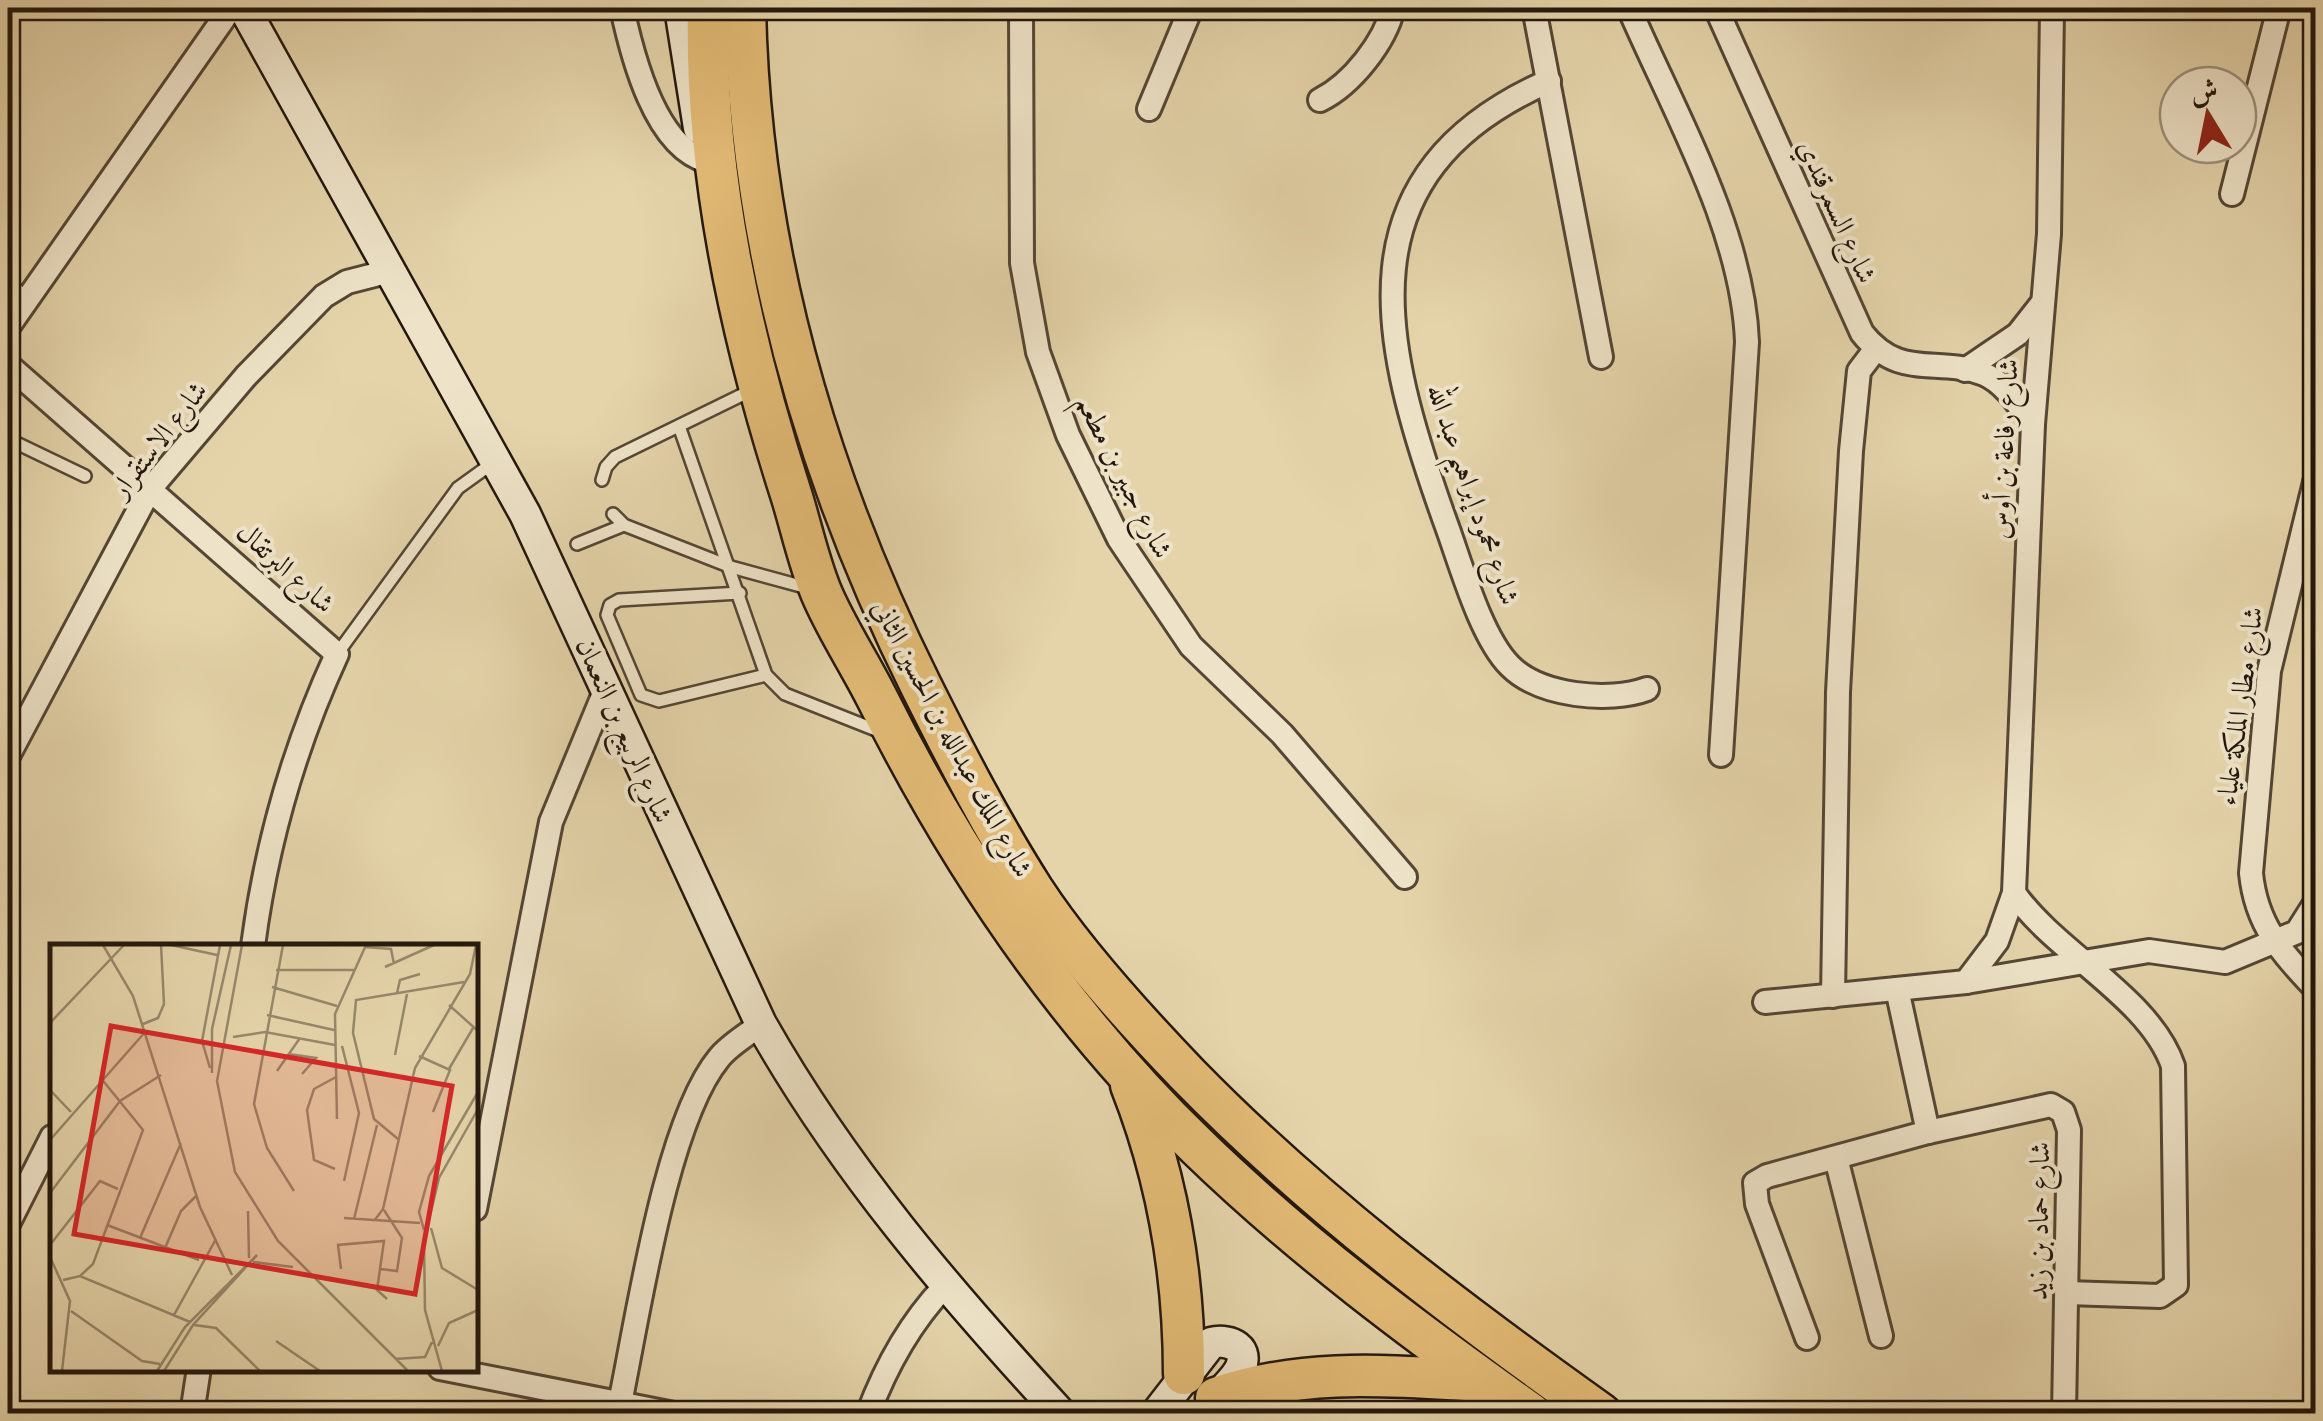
<svg xmlns="http://www.w3.org/2000/svg" width="2323" height="1421" viewBox="0 0 2323 1421" font-family="'IM FELL Great Primer',Amiri,serif">
<rect width="100%" height="100%" fill="#e5d4aa"/>
<filter id="stains"><feTurbulence type="fractalNoise" baseFrequency=".002" numOctaves="4"/><feColorMatrix values="0 0 0 0 .2 0 0 0 0 .09 0 0 0 0 .02 0 0 0 .5 -.17"/></filter>
<radialGradient id="worn" r=".72"><stop offset=".6" stop-color="#630" stop-opacity="0"/><stop offset="1" stop-color="#630" stop-opacity=".3"/></radialGradient>
<g fill="none" stroke-linecap="round" stroke-linejoin="round">
<defs>
<g id="lane">
<path d="M 8,284 L 28,297"/>
<path d="M 679,426 L 766,675 L 785,694 L 881,732"/>
<path d="M 8,439 L 85,476"/>
<path d="M 602,480 L 606,467 L 615,457 L 754,389"/>
<path d="M 613,514 L 624,525 L 731,567 L 808,588"/>
<path d="M 577,544 L 624,525"/>
<path d="M 740,593 L 619,600 L 610,605 L 607,615 L 641,695 L 659,701 L 766,675"/>
<path d="M 337,654 L 458,488 L 483,470 L 497,466"/>
</g>
<g id="street">
<path d="M 622,8 C 632,55 655,147 707,161"/>
<path d="M 1021,8 L 1022,263 L 1038,352 L 1068,435 L 1119,539 L 1191,646 L 1282,734 L 1405,877"/>
<path d="M 1534,8 L 1601,357"/>
<path d="M 1629,8 C 1673,110 1743,230 1747,342 L 1721,755"/>
<path d="M 1716,8 L 1862,333 C 1900,381 1936,356 1984,374 C 2005,383 2019,406 2033,424"/>
<path d="M 1549,81 C 1338,174 1381,342 1445,521 C 1460,561 1480,636 1510,666 C 1540,696 1609,703 1647,689"/>
<path d="M 1320,100 C 1352,84 1385,42 1393,8"/>
<path d="M 1149,109 L 1191,8"/>
<path d="M 2232,194 L 2279,8"/>
<path d="M 8,327 L 231,8"/>
<path d="M 8,365 L 337,654 C 295,745 266,846 253,946"/>
<path d="M 1965,370 L 2018,334 L 2040,306"/>
<path d="M 2316,478 L 2269,671 L 2251,873 C 2256,925 2282,953 2316,989"/>
<path d="M 8,756 L 150,489 L 246,376 L 324,296 L 347,282 L 390,271"/>
<path d="M 2014,893 C 2056,953 2150,998 2173,1066 L 2176,1285 L 2160,1296 L 2067,1293"/>
<path d="M 1966,982 L 1997,941 L 2014,893 L 2033,424 L 2049,234 L 2052,8"/>
<path d="M 1897,989 L 1928,1132"/>
<path d="M 1833,996 L 1838,692 L 1851,451 L 1859,371 L 1875,350"/>
<path d="M 1765,1002 L 1966,982 L 2149,951 L 2225,962 L 2297,932 L 2316,902"/>
<path d="M 1836,1158 L 1881,1336"/>
<path d="M 475,1209 L 551,822 L 605,691"/>
<path d="M 8,1224 L 52,1137"/>
<path d="M 1807,1338 L 1757,1204 L 1755,1183 L 1767,1176 L 1928,1132 L 2051,1105 L 2063,1112 L 2069,1130 L 2064,1414"/>
<path d="M 440,1368 L 674,1414"/>
<path d="M 620,1403 C 638,1317 666,1122 719,1058 C 729,1045 747,1035 761,1024"/>
<path d="M 192,1414 L 199,1368"/>
<path d="M 868,1414 C 886,1366 909,1324 944,1287"/>
</g>
<g id="secondary">
<path d="M 244,8 L 525,514 L 761,1024 C 843,1169 948,1291 1061,1414"/>
<path d="M 680,8 L 699,128"/>
<path d="M 1156,1414 L 1211,1343 C 1226,1339 1249,1345 1241,1367 C 1237,1378 1222,1390 1215,1400"/>
</g>
<g id="highway">
<path d="M 708,8 C 704,172 741,339 791,494 C 801,526 808,560 821,592 C 836,628 859,662 877,698 C 960,864 1063,1017 1198,1147 C 1300,1246 1414,1331 1531,1414"/>
<path d="M 745,8 C 750,247 815,473 921,686 C 956,756 991,824 1033,890 C 1072,950 1138,1023 1188,1075 C 1313,1203 1455,1310 1601,1414"/>
<path d="M 1131,1085 C 1168,1179 1184,1273 1184,1374"/>
<path d="M 1216,1398 C 1305,1367 1392,1376 1484,1381"/>
</g>
</defs>
<use href="#lane" stroke="#544635" stroke-width="16"/>
<use href="#street" stroke="#544635" stroke-width="28"/>
<use href="#secondary" stroke="#23170e" stroke-width="35"/>
<use href="#highway" stroke="#23170e" stroke-width="45"/>
<use href="#lane" stroke="#eee3c8" stroke-width="11"/>
<use href="#street" stroke="#eee3c8" stroke-width="22"/>
<use href="#secondary" stroke="#eee3c8" stroke-width="30"/>
<use href="#highway" stroke="#e2ba75" stroke-width="40"/>
</g>
<g text-anchor="middle" stroke-width="8" stroke-linejoin="round" paint-order="stroke">
<g font-size="28" fill="#23170e" stroke="#eee3c8">
<text transform="translate(1838 211) rotate(66)" y="10">شارع السمرقندي</text>
<text transform="translate(158 439) rotate(-52)" y="10">شارع الاستقرار</text>
<text transform="translate(2003 449) rotate(-87)" y="10">شارع رفاعة بن أوس</text>
<text transform="translate(1125 476) rotate(63)" y="10">شارع جبير بن مطعم</text>
<text transform="translate(1474 494) rotate(71)" y="10">شارع محمود إبراهيم عبد الله</text>
<text transform="translate(286 567) rotate(42)" y="10">شارع البرتقال</text>
<text transform="translate(2239 706) rotate(-82)" y="10">شارع مطار الملكة علياء</text>
<text transform="translate(625 730) rotate(66)" y="10">شارع الربيع بن النعمان</text>
<text transform="translate(953 738) rotate(62)" y="10">شارع الملك عبدالله بن الحسين الثاني</text>
<text transform="translate(2038 1221) rotate(-89)" y="10">شارع حماد بن زيد</text>
</g>
</g>
<g transform="translate(50 944)">
<rect width="428" height="428" fill="#e5d4aa"/>
<path fill="none" stroke="#97886c" stroke-width="2.5" d="M 53,1 L 83,52 L 150,263 L 182,331M 121,1 L 167,11M 192,1 L 167,137 L 185,228 L 228,297 L 358,427M 233,1 L 204,160 L 217,204 L 244,247M 315,3 L 341,5 L 344,20M 335,23 L 384,1M 226,26 L 304,26M 222,43 L 287,62M 347,49 L 350,36 L 370,30M 399,61 L 428,87M 217,71 L 284,86M 0,79 L 74,1M 93,80 L 108,74 L 114,60 L 111,1M 183,93 L 215,88 L 285,101M 292,102 L 309,169 L 294,237M 238,110 L 266,114 L 252,130M 345,111 L 357,50M 369,112 L 400,126 L 383,168M 160,124 L 152,97 L 170,1M 399,125 L 423,84M 227,127 L 250,94M 162,129 L 162,85 L 181,1M 0,146 L 21,168M 287,175 L 285,70 L 316,1M 348,195 L 324,175 L 303,89 L 306,56 L 414,38M 0,196 L 96,87M 285,225 L 264,216 L 257,166 L 264,145 L 286,133M 0,249 L 70,157 L 111,131M 198,267 L 199,314M 294,274 L 370,279M 304,275 L 327,181M 324,277 L 333,265 L 365,124 L 420,30 L 426,1M 57,281 L 149,316M 381,284 L 392,324 L 428,346M 374,286 L 369,268 L 379,232 L 428,148M 90,294 L 131,199M 0,301 L 50,237 L 68,245M 115,304 L 131,267 L 146,252M 0,313 L 20,357 L 12,427M 203,318 L 243,323M 291,325 L 288,301 L 334,297 L 327,346 L 337,355M 331,325 L 347,327 L 352,294 L 334,266M 30,332 L 43,320 L 93,186 L 50,133M 13,336 L 30,332 L 140,378M 21,367 L 92,417 L 110,420M 124,371 L 166,295M 144,381 L 166,384 L 210,427M 226,397 L 270,427M 388,402 L 399,379 L 428,366M 345,415 L 375,413 L 382,398M 107,427 L 135,383 L 207,311 L 143,381 L 114,427M 392,427 L 375,366 L 374,297 L 389,234 L 428,165"/>
<path fill="#d62828" fill-opacity="0.15" stroke="#d62828" stroke-width="5" d="M 61,82 L 402,142 L 365,350 L 24,290 Z"/>
<rect width="428" height="428" fill="none" stroke="#23170e" stroke-width="5"/>
</g>
<rect width="2323" height="1421" fill="none" stroke="#e5d4aa" stroke-width="40"/>
<rect x="10" y="10" width="2303" height="1401" fill="none" stroke="#23170e" stroke-width="5"/>
<rect x="20" y="20" width="2283" height="1381" fill="none" stroke="#23170e" stroke-width="2.5"/>
<g transform="translate(2208 115) rotate(350)"><circle r="48" fill="#eee3c8" stroke="#9d917e" stroke-width="2.5"/>
<path d="M0-8L18 38L0 25L-18 38Z" fill="#8f2418"/>
<text y="-15" font-size="28" font-weight="bold" text-anchor="middle" fill="#23170e">ش</text>
</g>
<rect width="100%" height="100%" filter="url(#stains)"/>
<rect width="100%" height="100%" fill="url(#worn)"/>
</svg>
